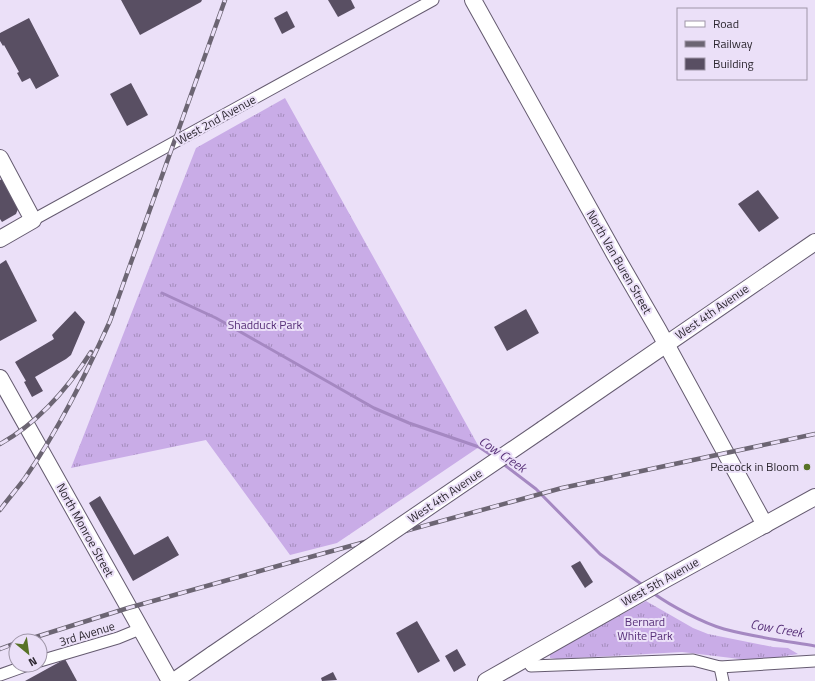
<svg xmlns="http://www.w3.org/2000/svg" width="815" height="681" viewBox="0 0 815 681" font-family="'Titillium Web',sans-serif">
<defs>
<pattern id="grass-tufts" width="24" height="20" patternUnits="userSpaceOnUse"><rect width="24" height="20" fill="#c9ace7"/><path d="M3 7l-1-3M5 7V3M7 7l1-3M15 17l-1-3M17 17v-4M19 17l1-3" fill="none" stroke="#a48cbc"/></pattern>
</defs>
<rect width="100%" height="100%" fill="#ebe0f8"/>
<g fill="url(#grass-tufts)">
<path d="M 285,98 L 479,447 L 337,543 L 290,555 L 206,440 L 71,468 L 196,148 Z"/>
<path d="M 646,601 L 693,628 L 708,634 L 773,647 L 788,648 L 798,654 L 761,660 L 748,660 L 682,652 L 557,659 L 550,658 L 550,653 L 554,651 Z"/>
</g>
<g fill="none" stroke-linecap="round" stroke-linejoin="round">
<g stroke="#a588c2" stroke-width="3">
<path d="M 162,293 L 216,318 L 374,408 L 409,423 L 479,447 L 494,457"/>
<path d="M 502,463 L 536,489 L 600,554 L 644,586"/>
<path d="M 653,593 C 671,606 703,623 724,629 C 754,637 785,641 815,646"/>
</g>
</g>
<g fill="#594f63">
<path d="M 121,0 L 202,0 L 201,2 L 140,35 Z"/>
<path d="M 328,0 L 351,0 L 355,8 L 338,17 Z"/>
<path d="M 287,11 L 295,27 L 282,34 L 274,18 Z"/>
<path d="M 29,18 L 59,76 L 36,89 L 30,78 L 22,82 L 17,73 L 19,72 L 4,45 L 3,46 L 0,41 L 0,33 Z"/>
<path d="M 131,83 L 148,115 L 127,126 L 110,94 Z"/>
<path d="M 2,179 L 18,209 L 16,214 L 2,222 L 0,219 L 0,180 Z"/>
<path d="M 758,190 L 779,218 L 759,232 L 738,204 Z"/>
<path d="M 6,260 L 37,321 L 0,341 L 0,264 Z"/>
<path d="M 526,309 L 539,333 L 507,351 L 494,327 Z"/>
<path d="M 75,311 L 85,322 L 71,355 L 66,359 L 35,377 L 43,391 L 32,397 L 24,382 L 26,381 L 15,362 L 54,339 L 52,335 Z"/>
<path d="M 100,496 L 134,555 L 168,536 L 179,555 L 133,581 L 89,503 Z"/>
<path d="M 580,561 L 593,582 L 585,588 L 571,566 Z"/>
<path d="M 417,621 L 440,661 L 418,673 L 396,633 Z"/>
<path d="M 457,649 L 466,665 L 454,672 L 445,656 Z"/>
<path d="M 65,659 L 77,681 L 25,681 Z"/>
<path d="M 333,672 L 337,680 L 322,681 L 321,678 Z"/>
</g>
<g fill="none" stroke-linecap="round" stroke-linejoin="round">
<defs>
<g id="street">
<path d="M 33,220 L 433,0"/>
<path d="M 526,658 L 531,666 L 693,660 L 720,667 L 815,661"/>
<path d="M 40,661 L 118,638 L 140,629"/>
<path d="M 720,667 L 723,681"/>
<path d="M 0,675 L 28,665"/>
</g>
<g id="secondary">
<path d="M 473,0 L 614,253 L 659,331 L 765,525"/>
<path d="M 0,158 L 33,220 L 0,239"/>
<path d="M 0,378 L 170,681"/>
<path d="M 543,429 L 815,242"/>
<path d="M 174,681 L 213,654"/>
<path d="M 486,681 L 666,579 L 815,497"/>
</g>
</defs>
<use href="#street" stroke="#655b70" stroke-width="13"/>
<use href="#secondary" stroke="#655b70" stroke-width="18"/>
<use href="#street" stroke="#fff" stroke-width="11"/>
<use href="#secondary" stroke="#fff" stroke-width="16"/>
<defs>
<g id="rail">
<path d="M 0,444 C 38,423 68,388 91,352"/>
<path d="M 0,510 C 8,499 17,489 25,478 C 59,429 85,376 110,321 L 225,0"/>
<path d="M 23,641 L 128,608 L 292,562 L 562,488 L 815,434"/>
<path d="M 0,649 L 16,643"/>
</g>
</defs>
<use href="#rail" stroke="#6c6573" stroke-width="4.5"/>
<use href="#rail" stroke="#ebe0f8" stroke-width="3" stroke-dasharray="9" stroke-linecap="butt"/>
<defs>
<path id="secondary-bridge" d="M 213,654 L 543,429"/>
</defs>
<use href="#secondary-bridge" stroke="#655b70" stroke-width="18" stroke-linecap="butt"/>
<use href="#secondary-bridge" stroke="#fff" stroke-width="16"/>
</g>
<circle fill="#577226" stroke="#ebe0f8" stroke-width="1.5" cx="807" cy="467" r="4"/>
<g text-anchor="middle" stroke-width="4" stroke-linejoin="round" paint-order="stroke">
<g font-size="12" fill="#2d2831" stroke="#ebe0f8">
<text transform="translate(216 120) rotate(-29)" y="4">West 2nd Avenue</text>
<text transform="translate(619 262) rotate(60)" y="4">North Van Buren Street</text>
<text transform="translate(712 312) rotate(-35)" y="4">West 4th Avenue</text>
<text transform="translate(445 496) rotate(-34)" y="4">West 4th Avenue</text>
<text transform="translate(85 530) rotate(61)" y="4">North Monroe Street</text>
<text transform="translate(660 582) rotate(-29)" y="4">West 5th Avenue</text>
<text transform="translate(87 634) rotate(-17)" y="4">3rd Avenue</text>
</g>
<g font-size="12" fill="#583179" stroke="#ebe0f8">
<text x="265" y="329">Shadduck Park</text>
<text x="645" y="626">Bernard<tspan x="645" dy="14">White Park</tspan></text>
</g>
<g font-size="12" fill="#2d2831" stroke="#ebe0f8" text-anchor="end">
<text x="799" y="471">Peacock in Bloom</text>
</g>
<g font-size="13" font-style="italic" fill="#59327a" stroke="#ebe0f8">
<text transform="translate(503 454) rotate(34)" y="5">Cow Creek</text>
<text transform="translate(777 628) rotate(10)" y="5">Cow Creek</text>
</g>
</g>
<rect x="677" y="8" width="130" height="72" fill="#ebe0f8" stroke="#9f96a8"/>
<rect x="685" y="21" width="20" height="6" fill="#ffffff" stroke="#9f96a8"/>
<text x="713" y="28" font-size="12" fill="#2d2831">Road</text>
<rect x="685" y="41" width="20" height="6" fill="#6c6573" stroke="#9f96a8"/>
<text x="713" y="48" font-size="12" fill="#2d2831">Railway</text>
<rect x="685" y="58" width="20" height="12" fill="#594f63" stroke="#9f96a8"/>
<text x="713" y="68" font-size="12" fill="#2d2831">Building</text>
<g transform="translate(28 653) rotate(151)"><circle r="19" fill="#ebe0f8" stroke="#9f96a8"/>
<path d="M0-3L7 15L0 10L-7 15Z" fill="#577226"/>
<text y="-6" font-size="11" font-weight="bold" text-anchor="middle" fill="#2d2831">N</text>
</g>
</svg>
